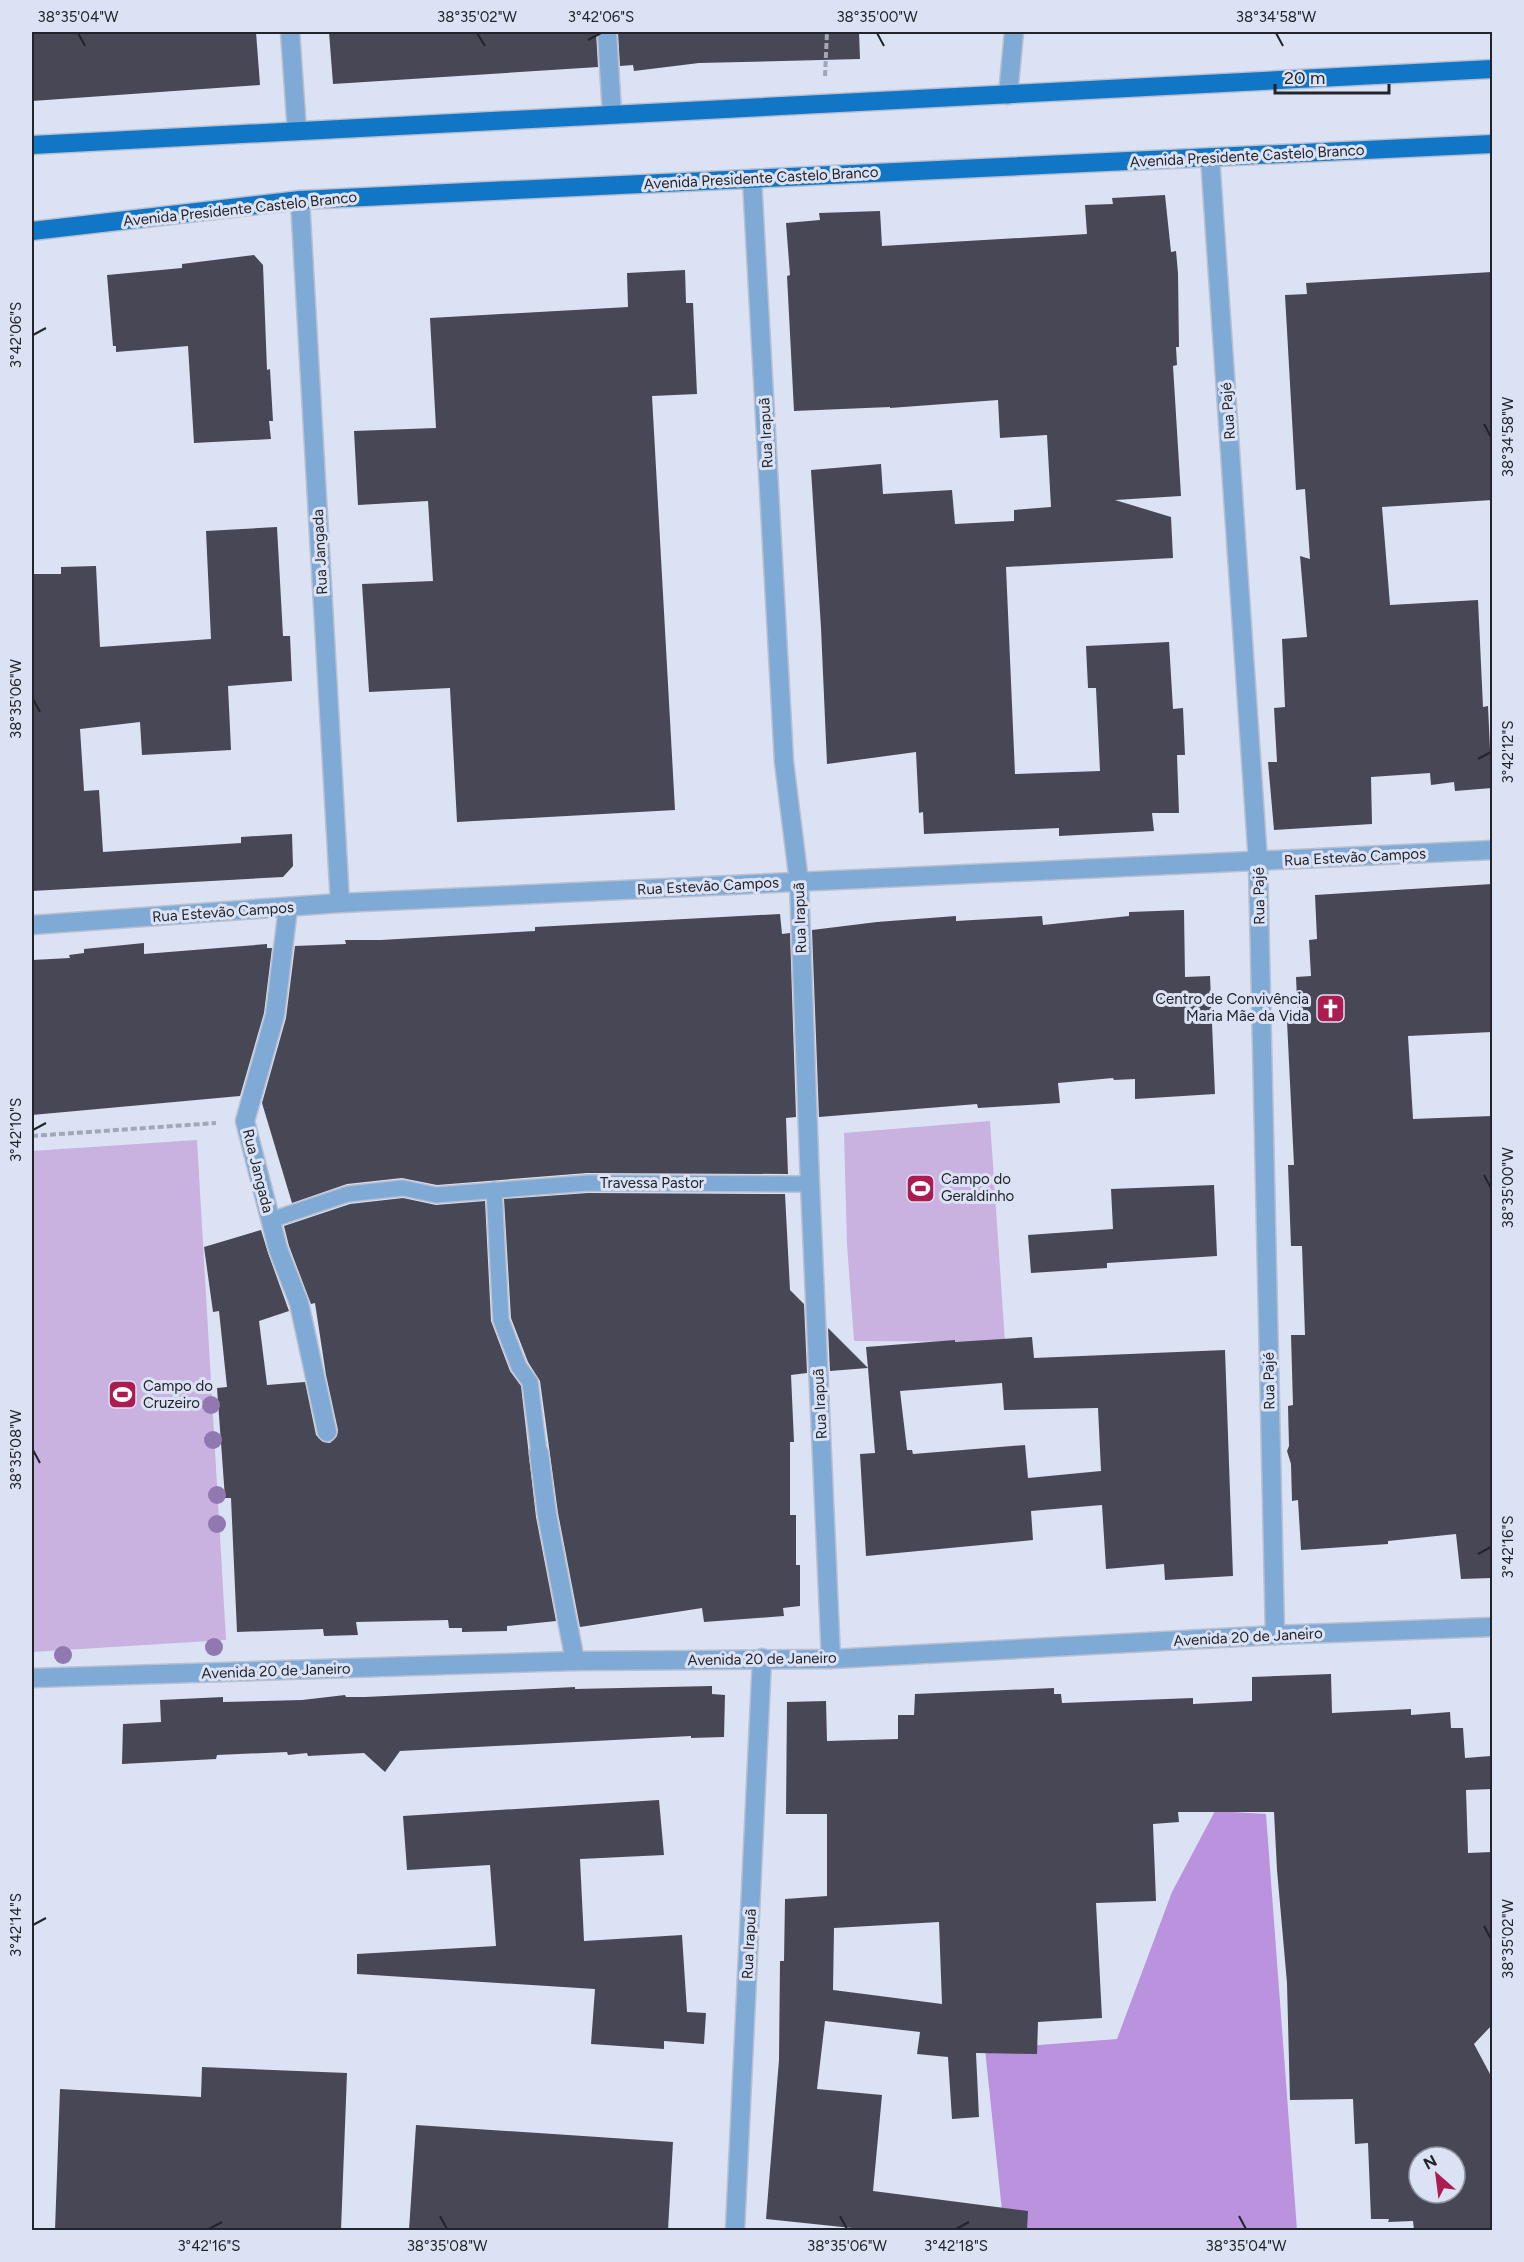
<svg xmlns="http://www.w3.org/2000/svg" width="1524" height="2262" viewBox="0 0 1524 2262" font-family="Figtree,sans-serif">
<rect width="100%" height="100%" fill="#dbe2f4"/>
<g fill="#c9b1e0">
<path d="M 990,1121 L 1005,1342 L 854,1341 L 847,1244 L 844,1133 Z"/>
<path d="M 197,1140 L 226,1640 L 32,1652 L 32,1151 Z"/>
</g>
<path fill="#ba92de" d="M 1215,1811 L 1266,1814 L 1297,2230 L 1004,2230 L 985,2049 L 1117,2039 L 1172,1892 Z"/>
<g fill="#484756" fill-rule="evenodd">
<path d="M 32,32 L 153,32 L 153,34 L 256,32 L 260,85 L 32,101 Z"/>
<path d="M 329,32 L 596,32 L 598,67 L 333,84 Z"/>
<path d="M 618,32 L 859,32 L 860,59 L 699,63 L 634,71 L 633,65 L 620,66 Z"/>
<path d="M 1165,195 L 1171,252 L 1176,251 L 1178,273 L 1179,347 L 1176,347 L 1177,365 L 1173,366 L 1181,496 L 1115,500 L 1171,517 L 1173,558 L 1006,567 L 1015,774 L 1100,771 L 1096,688 L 1088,688 L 1086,646 L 1169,642 L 1173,709 L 1183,708 L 1185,755 L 1177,755 L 1179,813 L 1152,813 L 1154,831 L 1059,836 L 1059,828 L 924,834 L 923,812 L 919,813 L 916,752 L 827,764 L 821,628 L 811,470 L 881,464 L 883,494 L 952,490 L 955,524 L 1014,521 L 1014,510 L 1051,507 L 1047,435 L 1000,438 L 998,400 L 890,408 L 890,407 L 794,411 L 787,276 L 790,275 L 786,223 L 820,220 L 819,213 L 880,211 L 882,246 L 1087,234 L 1085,205 L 1113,204 L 1112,198 Z"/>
<path d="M 254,255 L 263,265 L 267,370 L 270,369 L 273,421 L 269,421 L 271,439 L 194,443 L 188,346 L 116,352 L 116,346 L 113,346 L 107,275 L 182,268 L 182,264 Z"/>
<path d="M 685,270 L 686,303 L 693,303 L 697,394 L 652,396 L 675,810 L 457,822 L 450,688 L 369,692 L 362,584 L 433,581 L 428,501 L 358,505 L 354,431 L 436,428 L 430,318 L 628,307 L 627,273 Z"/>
<path d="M 1492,272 L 1492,500 L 1382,507 L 1390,605 L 1478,600 L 1483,707 L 1488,706 L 1490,749 L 1492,749 L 1492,788 L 1455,791 L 1454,782 L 1431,785 L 1430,773 L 1371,777 L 1372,824 L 1274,830 L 1268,762 L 1277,762 L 1274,708 L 1285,707 L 1282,639 L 1307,637 L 1300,556 L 1310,559 L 1305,489 L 1296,490 L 1285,295 L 1307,294 L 1306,283 Z"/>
<path d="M 277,527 L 283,636 L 290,636 L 292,681 L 228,686 L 231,750 L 142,755 L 140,722 L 80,729 L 84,791 L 99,790 L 103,852 L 241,843 L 241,837 L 292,834 L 293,866 L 283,877 L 32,891 L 32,574 L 61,574 L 61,567 L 96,566 L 100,647 L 211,639 L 206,531 Z"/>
<path d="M 1492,884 L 1492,1032 L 1408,1036 L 1413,1119 L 1492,1116 L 1492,1578 L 1461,1579 L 1456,1534 L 1388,1541 L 1388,1544 L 1301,1550 L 1298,1500 L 1292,1501 L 1291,1464 L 1287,1451 L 1289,1446 L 1288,1406 L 1293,1405 L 1291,1335 L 1305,1335 L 1302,1246 L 1291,1246 L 1288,1165 L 1294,1165 L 1287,1021 L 1298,1020 L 1296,977 L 1311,976 L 1309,940 L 1317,939 L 1315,895 Z"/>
<path d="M 1184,910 L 1185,977 L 1210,976 L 1215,1094 L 1135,1099 L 1135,1079 L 1114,1080 L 1113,1078 L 1058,1083 L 1060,1103 L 978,1108 L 977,1104 L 819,1117 L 812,930 L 877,922 L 956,916 L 956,921 L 1042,916 L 1043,925 L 1129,916 L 1129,912 Z"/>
<path d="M 780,914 L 782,934 L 790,933 L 796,1117 L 786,1118 L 788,1174 L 587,1173 L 437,1185 L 402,1178 L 347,1184 L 292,1203 L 262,1103 L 286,1018 L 295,946 L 346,944 L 345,940 L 381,940 L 535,931 L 535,927 Z"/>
<path d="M 144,943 L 144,954 L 267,944 L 267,948 L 272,948 L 264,1013 L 240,1096 L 32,1115 L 32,960 L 70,958 L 69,955 L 84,953 L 84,949 Z"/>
<path d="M 1214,1185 L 1217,1256 L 1107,1263 L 1107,1268 L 1031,1273 L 1028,1235 L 1113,1229 L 1111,1189 Z"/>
<path d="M 588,1193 L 785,1194 L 790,1290 L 804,1304 L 807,1373 L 791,1375 L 794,1442 L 790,1442 L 790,1515 L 796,1515 L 796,1565 L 800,1565 L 800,1606 L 783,1608 L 784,1616 L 704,1622 L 702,1608 L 580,1627 L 558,1513 L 540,1381 L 528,1362 L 511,1318 L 504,1199 Z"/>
<path d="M 403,1198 L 436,1205 L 485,1201 L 491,1321 L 510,1371 L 521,1386 L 536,1517 L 556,1621 L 507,1626 L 507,1631 L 462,1632 L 462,1628 L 449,1628 L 448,1620 L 356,1622 L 358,1635 L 324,1636 L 323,1629 L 237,1632 L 231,1498 L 225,1498 L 217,1388 L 227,1387 L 219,1311 L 213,1312 L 204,1247 L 261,1230 L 268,1253 L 289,1311 L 259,1321 L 267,1385 L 305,1382 L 316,1435 L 323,1442 L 330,1443 L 337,1436 L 338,1430 L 326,1375 L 315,1303 L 311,1304 L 289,1246 L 284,1226 L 350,1204 Z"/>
<path d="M 828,1328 L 868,1368 L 866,1347 L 955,1340 L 955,1342 L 1032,1337 L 1034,1358 L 1225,1350 L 1233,1576 L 1165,1580 L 1164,1564 L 1106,1569 L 1102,1505 L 1031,1511 L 1033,1540 L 866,1556 L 860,1454 L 875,1453 L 868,1368 L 830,1371 ZM 1002,1383 L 1004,1410 L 1098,1408 L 1101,1471 L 1028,1478 L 1025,1445 L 913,1454 L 912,1450 L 907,1450 L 900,1391 Z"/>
<path d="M 1331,1674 L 1332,1713 L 1411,1709 L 1411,1715 L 1450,1712 L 1451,1728 L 1463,1728 L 1465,1758 L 1491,1756 L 1492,1789 L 1466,1790 L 1468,1853 L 1492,1852 L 1492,2025 L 1474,2044 L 1490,2074 L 1492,2105 L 1492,2230 L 1414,2230 L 1413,2221 L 1388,2222 L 1389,2219 L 1371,2219 L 1368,2143 L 1355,2144 L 1353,2099 L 1290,2100 L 1287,1983 L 1277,1870 L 1274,1812 L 1178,1812 L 1179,1822 L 1153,1824 L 1156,1901 L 1096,1903 L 1102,2018 L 1038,2022 L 1037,2054 L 976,2053 L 979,2117 L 952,2119 L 948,2057 L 917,2054 L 920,2032 L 825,2021 L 817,2089 L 882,2095 L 873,2191 L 1028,2211 L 1027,2230 L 871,2230 L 766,2219 L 779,2060 L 780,1961 L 784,1961 L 785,1899 L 827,1896 L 827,1814 L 786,1814 L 787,1702 L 826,1701 L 827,1741 L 898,1739 L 898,1715 L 914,1715 L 915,1694 L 1054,1688 L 1054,1694 L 1061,1694 L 1062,1703 L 1193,1698 L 1193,1704 L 1252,1701 L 1252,1677 ZM 939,1922 L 942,2004 L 833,1990 L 834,1928 ZM 1419,2157 L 1455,2157 L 1455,2193 L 1419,2193 Z"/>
<path d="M 712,1686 L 712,1694 L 725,1695 L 724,1737 L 691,1738 L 691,1736 L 400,1751 L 385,1772 L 364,1753 L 308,1756 L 307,1753 L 288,1755 L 287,1752 L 217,1755 L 216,1759 L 122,1764 L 123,1724 L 161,1722 L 160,1700 L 223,1697 L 223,1702 L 302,1700 L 345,1695 L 346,1697 L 365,1697 L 575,1687 L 575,1689 Z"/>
<path d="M 659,1800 L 664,1855 L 580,1859 L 584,1941 L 682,1935 L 687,2012 L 706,2013 L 704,2044 L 664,2041 L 664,2049 L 591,2044 L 595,1989 L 357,1974 L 357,1954 L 496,1946 L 490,1865 L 407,1870 L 403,1816 Z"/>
<path d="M 202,2067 L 347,2073 L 341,2230 L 55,2230 L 60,2089 L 201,2097 Z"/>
<path d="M 416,2125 L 673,2142 L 668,2230 L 409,2230 Z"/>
</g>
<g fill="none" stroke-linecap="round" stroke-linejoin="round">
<defs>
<g id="lane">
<path d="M 494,1190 L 501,1320 L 519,1367 L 530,1382 L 539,1453"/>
<path d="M 271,1220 L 348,1194 L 403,1188 L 436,1195 L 588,1183 L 810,1184"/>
</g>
<g id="street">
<path d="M 290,32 L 297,131"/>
<path d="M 607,32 L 612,114"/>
<path d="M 1008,95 L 1014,32"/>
<path d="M 1210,157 L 1258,862 L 1275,1635"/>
<path d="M 752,179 L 784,762 L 799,882 L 810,1184 L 831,1659"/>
<path d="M 300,200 L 340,903"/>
<path d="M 288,908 L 275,1015 L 245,1121 L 278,1249 L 299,1303 L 327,1432"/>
<path d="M 32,925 L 340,903 L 1492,850"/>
<path d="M 539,1453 L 547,1515 L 575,1661"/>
<path d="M 32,1678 L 575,1661 L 831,1659 L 1275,1635 L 1492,1627"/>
<path d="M 735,2230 L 762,1658"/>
</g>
<g id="primary">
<path d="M 32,145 L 1492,69"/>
<path d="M 32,231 L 300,200 L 1492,144"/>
</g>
</defs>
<use href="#lane" stroke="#bac0d0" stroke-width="18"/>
<use href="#street" stroke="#bac0d0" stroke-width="21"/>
<use href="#primary" stroke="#bac0d0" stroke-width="21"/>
<g stroke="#a2a7b6" stroke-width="4" stroke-dasharray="6 3" stroke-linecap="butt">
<path d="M 825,76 L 827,32"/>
<path d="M 32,1136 L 216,1123"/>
</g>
<use href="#lane" stroke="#7faad6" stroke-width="15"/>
<use href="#street" stroke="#7faad6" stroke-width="18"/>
<use href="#primary" stroke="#1076c5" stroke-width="18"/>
</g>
<g fill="#9278b1">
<circle cx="211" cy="1405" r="9"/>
<circle cx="213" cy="1440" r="9"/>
<circle cx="217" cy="1495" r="9"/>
<circle cx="217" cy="1524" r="9"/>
<circle cx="214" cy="1647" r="9"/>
<circle cx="63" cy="1655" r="9"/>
</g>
<path fill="none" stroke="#22242b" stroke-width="2" d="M 78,33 L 85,46M 477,33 L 485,46M 877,33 L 884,46M 1276,33 L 1283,46M 588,40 L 601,33M 33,335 L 46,328M 1484,424 L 1491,437M 33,699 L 40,712M 1478,759 L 1491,752M 33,1130 L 46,1123M 1484,1175 L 1491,1188M 33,1450 L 40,1463M 1478,1554 L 1491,1547M 33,1925 L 46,1918M 1484,1926 L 1491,1939M 440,2216 L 447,2229M 840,2216 L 847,2229M 1239,2216 L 1246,2229M 209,2229 L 222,2222M 956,2229 L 969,2222"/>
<defs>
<symbol id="church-square" viewBox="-11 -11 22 22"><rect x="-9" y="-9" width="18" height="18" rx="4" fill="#ad1c50" stroke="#dbe2f4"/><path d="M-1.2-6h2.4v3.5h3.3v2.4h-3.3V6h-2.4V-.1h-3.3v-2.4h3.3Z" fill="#fff"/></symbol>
<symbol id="stadium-square" viewBox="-11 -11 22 22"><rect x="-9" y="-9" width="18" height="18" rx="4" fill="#ad1c50" stroke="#dbe2f4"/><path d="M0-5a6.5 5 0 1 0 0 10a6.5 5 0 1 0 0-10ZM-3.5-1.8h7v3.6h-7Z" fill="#fff"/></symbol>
</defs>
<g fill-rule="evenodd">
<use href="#church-square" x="1314" y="992" width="33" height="33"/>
<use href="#stadium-square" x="904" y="1172" width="33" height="33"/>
<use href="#stadium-square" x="106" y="1378" width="33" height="33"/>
</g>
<g text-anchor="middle" stroke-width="6" stroke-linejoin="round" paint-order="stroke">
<g font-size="15" fill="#22242b" stroke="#dbe2f4">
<text transform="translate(1247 156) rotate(-3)" y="5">Avenida Presidente Castelo Branco</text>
<text transform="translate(761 178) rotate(-3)" y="5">Avenida Presidente Castelo Branco</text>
<text transform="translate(240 209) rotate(-6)" y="5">Avenida Presidente Castelo Branco</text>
<text transform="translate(1228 411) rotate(-94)" y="5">Rua Pajé</text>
<text transform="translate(766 433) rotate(-93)" y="5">Rua Irapuã</text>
<text transform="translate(320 552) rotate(-93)" y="5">Rua Jangada</text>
<text transform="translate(1355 857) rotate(-3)" y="5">Rua Estevão Campos</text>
<text transform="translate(708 886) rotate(-3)" y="5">Rua Estevão Campos</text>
<text transform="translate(1259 896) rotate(-91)" y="5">Rua Pajé</text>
<text transform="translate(223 912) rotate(-4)" y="5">Rua Estevão Campos</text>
<text transform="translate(800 918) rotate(-92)" y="5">Rua Irapuã</text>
<text transform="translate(258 1171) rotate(76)" y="5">Rua Jangada</text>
<text x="652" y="1188">Travessa Pastor</text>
<text transform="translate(1269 1381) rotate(-91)" y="5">Rua Pajé</text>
<text transform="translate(820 1404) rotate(-93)" y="5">Rua Irapuã</text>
<text transform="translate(1248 1637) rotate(-3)" y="5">Avenida 20 de Janeiro</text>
<text transform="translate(762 1659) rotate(-1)" y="5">Avenida 20 de Janeiro</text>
<text transform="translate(276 1671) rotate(-2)" y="5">Avenida 20 de Janeiro</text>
<text transform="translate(749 1944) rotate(-87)" y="5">Rua Irapuã</text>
</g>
<g font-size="15" fill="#22242b" stroke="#dbe2f4" text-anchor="start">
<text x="1309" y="1004" text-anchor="end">Centro de Convivência<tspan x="1309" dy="17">Maria Mãe da Vida</tspan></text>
<text x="941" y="1184">Campo do<tspan x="941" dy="17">Geraldinho</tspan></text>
<text x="143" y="1391">Campo do<tspan x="143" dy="17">Cruzeiro</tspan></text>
</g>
</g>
<rect width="1524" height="2262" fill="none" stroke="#dbe2f4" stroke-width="66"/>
<g transform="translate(1437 2175) rotate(332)"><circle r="28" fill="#dbe2f4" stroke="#9196a4" stroke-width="1.5"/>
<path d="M0-4.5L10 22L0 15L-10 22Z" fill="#ad1c50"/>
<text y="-9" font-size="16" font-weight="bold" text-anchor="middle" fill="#22242b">N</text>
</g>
<path d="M1275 84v9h114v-9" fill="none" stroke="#22242b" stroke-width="3"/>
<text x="1284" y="84" font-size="18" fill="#22242b" stroke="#dbe2f4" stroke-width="4.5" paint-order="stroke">20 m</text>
<rect x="33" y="33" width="1458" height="2196" fill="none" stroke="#22242b" stroke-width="2"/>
<g font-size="15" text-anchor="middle" fill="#22242b">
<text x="78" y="22">38°35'04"W</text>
<text x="477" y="22">38°35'02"W</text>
<text x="601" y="22">3°42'06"S</text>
<text x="877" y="22">38°35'00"W</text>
<text x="1276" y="22">38°34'58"W</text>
<text transform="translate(16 335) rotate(-90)" y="5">3°42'06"S</text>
<text transform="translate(1508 437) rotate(-90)" y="5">38°34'58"W</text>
<text transform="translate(16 699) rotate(-90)" y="5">38°35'06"W</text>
<text transform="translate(1508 752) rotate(-90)" y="5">3°42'12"S</text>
<text transform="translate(16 1130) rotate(-90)" y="5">3°42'10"S</text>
<text transform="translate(1508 1188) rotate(-90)" y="5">38°35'00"W</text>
<text transform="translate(16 1450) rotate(-90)" y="5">38°35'08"W</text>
<text transform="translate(1508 1547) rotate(-90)" y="5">3°42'16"S</text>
<text transform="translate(16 1925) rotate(-90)" y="5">3°42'14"S</text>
<text transform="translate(1508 1939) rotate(-90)" y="5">38°35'02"W</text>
<text x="209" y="2251">3°42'16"S</text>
<text x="447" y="2251">38°35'08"W</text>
<text x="847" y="2251">38°35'06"W</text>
<text x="956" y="2251">3°42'18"S</text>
<text x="1246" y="2251">38°35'04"W</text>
</g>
</svg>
